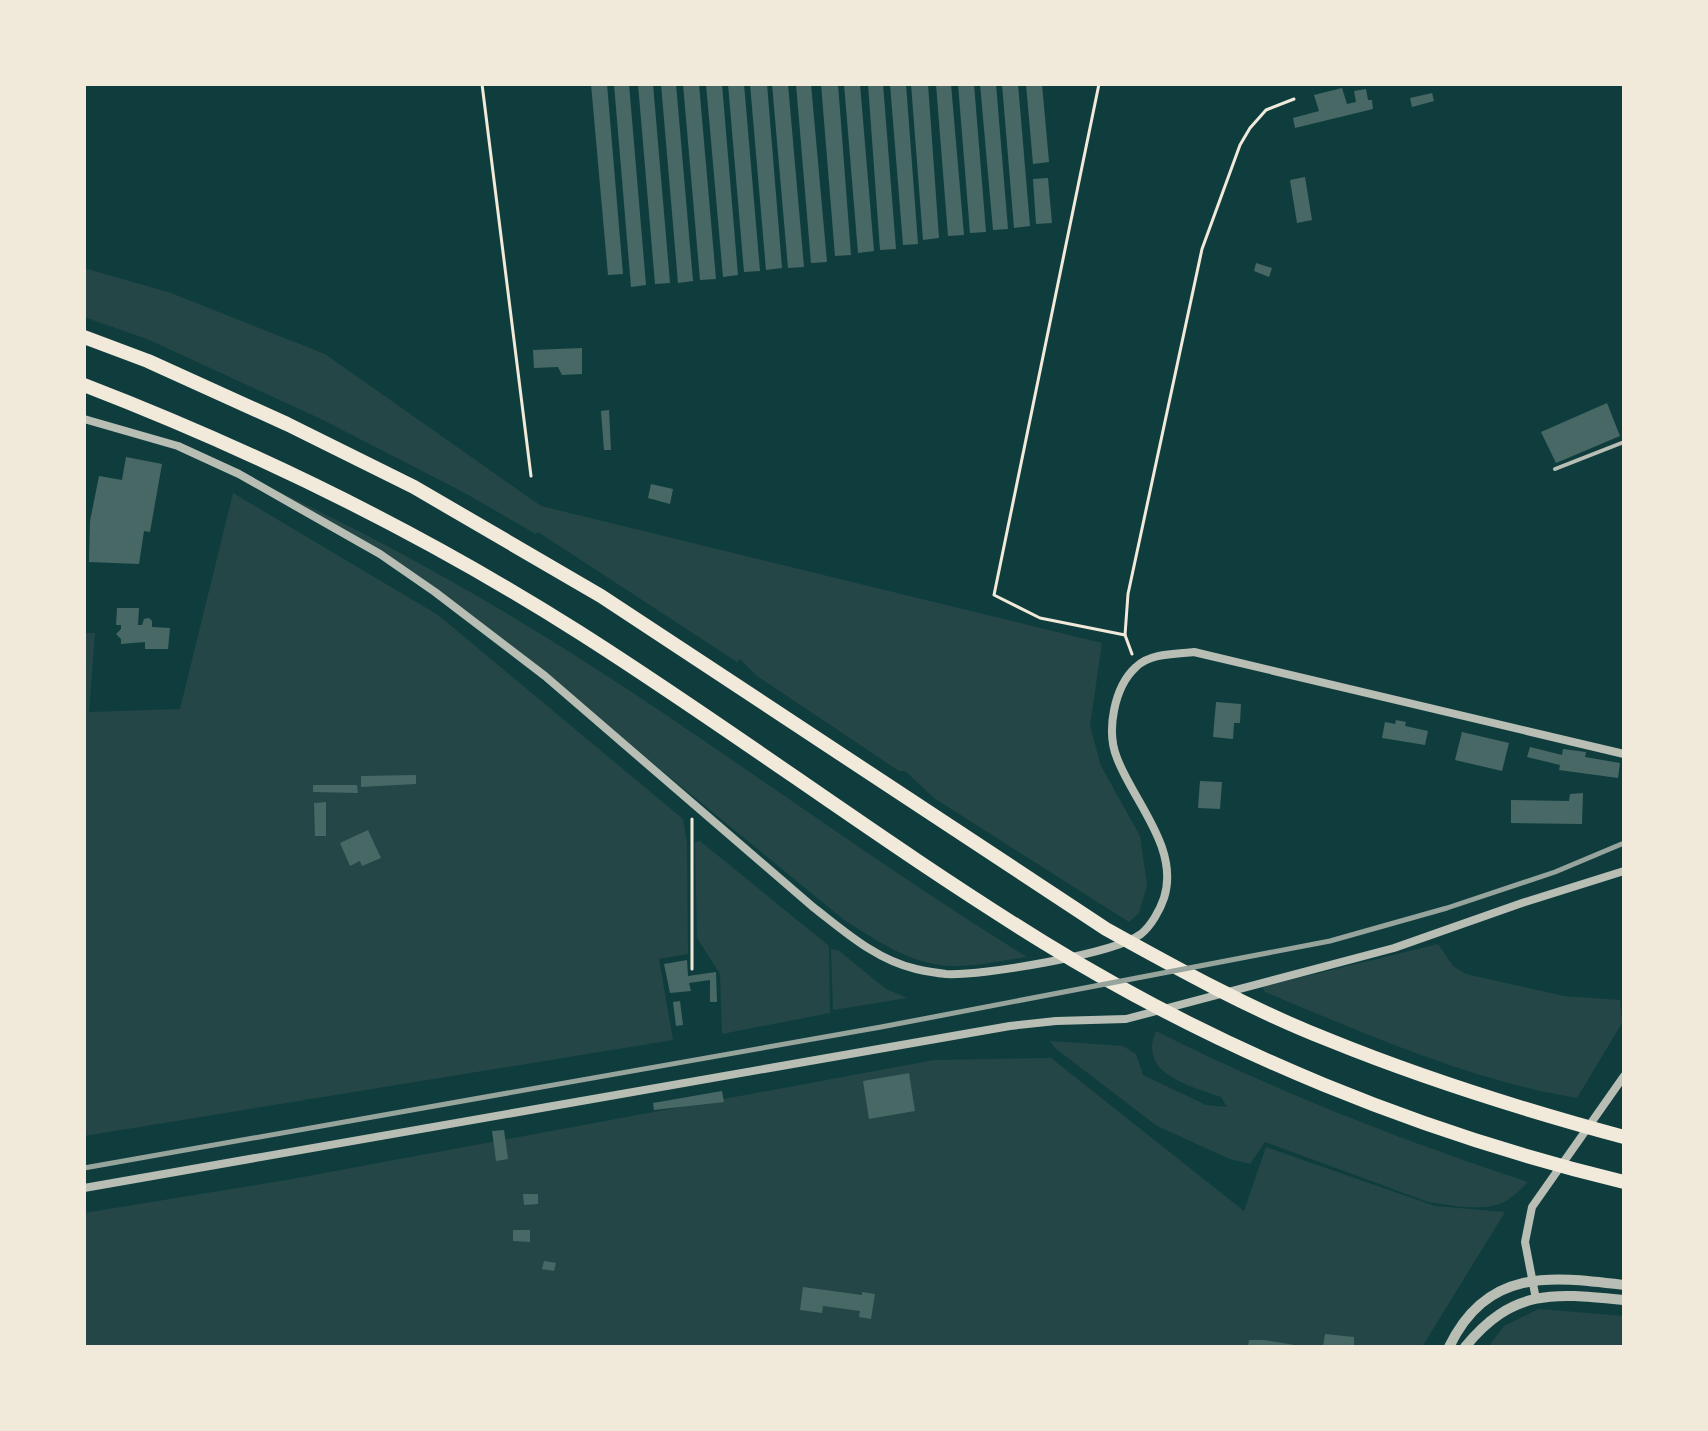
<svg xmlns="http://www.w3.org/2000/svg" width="1708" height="1431" viewBox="0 0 1708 1431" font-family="'Roboto Condensed',sans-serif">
<rect width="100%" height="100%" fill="#0f3d3e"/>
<g fill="#244646">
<path d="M 84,268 L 171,293 L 325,354 L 541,506 L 1102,643 L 1090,726 L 1101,766 L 1140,836 L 1147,885 L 1139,913 L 1129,922 L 934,798 L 905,771 L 899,771 L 757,676 L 740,659 L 737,662 L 538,532 L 536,534 L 463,492 L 321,419 L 147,339 L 84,317 Z"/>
<path d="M 264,485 C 389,543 509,611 624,687 C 759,776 889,872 1027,957 C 1003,960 976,967 951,966 C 910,964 877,941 843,919 L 484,625 L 404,566 Z"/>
<path d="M 233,493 L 438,615 L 683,819 L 687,843 L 688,954 L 659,959 L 673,1040 L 84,1136 L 84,633 L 95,633 L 89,712 L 180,709 Z"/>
<path d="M 700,841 L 829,946 L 830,1013 L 722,1034 L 720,974 L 697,938 L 695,842 Z"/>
<path d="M 1438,944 L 1453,966 L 1466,974 L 1564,996 L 1620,1000 L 1622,1023 L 1577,1098 C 1471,1081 1364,1033 1265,992 L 1262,987 Z"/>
<path d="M 831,949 L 839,951 L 886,989 L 907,998 L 833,1010 Z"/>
<path d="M 1156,1031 C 1275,1091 1401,1140 1528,1182 C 1522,1188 1516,1194 1509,1199 C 1488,1214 1451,1205 1428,1202 L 1265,1142 L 1250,1164 L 1230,1159 L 1157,1126 L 1055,1048 L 1050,1041 L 1123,1046 L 1136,1054 L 1143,1075 L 1206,1105 L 1227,1107 L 1221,1097 C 1191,1086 1137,1074 1156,1031 Z"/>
<path d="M 1051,1058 L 1244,1211 L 1266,1147 L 1435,1206 L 1505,1212 L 1422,1347 L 84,1347 L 84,1213 L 292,1179 L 934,1060 Z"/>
<path d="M 1539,1309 L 1624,1316 L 1624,1347 L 1488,1347 L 1504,1326 Z"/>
</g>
<g fill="#486865">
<path d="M 591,84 L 607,84 L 623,274 L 608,275 Z"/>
<path d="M 614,84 L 629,84 L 646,285 L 631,287 Z"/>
<path d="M 638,84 L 653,84 L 670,283 L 655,284 Z"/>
<path d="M 661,84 L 676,84 L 693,281 L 678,283 Z"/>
<path d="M 683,84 L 699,84 L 716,279 L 700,280 Z"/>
<path d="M 706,84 L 722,84 L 738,275 L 723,277 Z"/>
<path d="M 728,84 L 744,84 L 760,271 L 744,272 Z"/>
<path d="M 750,84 L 767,84 L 782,268 L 766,270 Z"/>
<path d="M 772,84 L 788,84 L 804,267 L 788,268 Z"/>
<path d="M 796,84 L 811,84 L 827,262 L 811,263 Z"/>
<path d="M 821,84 L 838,84 L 851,255 L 835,256 Z"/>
<path d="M 844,84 L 860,84 L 874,251 L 858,253 Z"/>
<path d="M 868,84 L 883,84 L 896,249 L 880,250 Z"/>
<path d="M 890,84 L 906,84 L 918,244 L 903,245 Z"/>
<path d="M 911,84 L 928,84 L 939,238 L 923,240 Z"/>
<path d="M 936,84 L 951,84 L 964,235 L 948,236 Z"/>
<path d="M 958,84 L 974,84 L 986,232 L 970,233 Z"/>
<path d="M 980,84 L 996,84 L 1008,229 L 993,230 Z"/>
<path d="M 1002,84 L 1018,84 L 1030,226 L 1014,228 Z"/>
<path d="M 1026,84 L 1042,84 L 1049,162 L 1033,164 Z"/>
<path d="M 1342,88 L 1347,104 L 1356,102 L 1354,91 L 1366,89 L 1368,100 L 1372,100 L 1373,109 L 1295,128 L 1293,118 L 1319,111 L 1314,95 Z"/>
<path d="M 1432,93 L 1434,101 L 1412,107 L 1410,98 Z"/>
<path d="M 1305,177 L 1312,220 L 1297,223 L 1290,180 Z"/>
<path d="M 1048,178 L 1052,223 L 1036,224 L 1033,179 Z"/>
<path d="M 1256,263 L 1272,268 L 1269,277 L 1254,271 Z"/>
<path d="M 582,348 L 582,374 L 562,375 L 558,367 L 534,368 L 533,350 Z"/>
<path d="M 1607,403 L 1620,436 L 1556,463 L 1541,432 Z"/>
<path d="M 609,410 L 611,450 L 604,450 L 601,411 Z"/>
<path d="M 126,457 L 162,464 L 150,532 L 144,531 L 139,564 L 89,562 L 90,521 L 99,476 L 122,480 Z"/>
<path d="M 651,484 L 673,489 L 670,504 L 648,498 Z"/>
<path d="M 117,608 L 139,608 L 138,625 L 142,625 L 144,619 L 149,618 L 152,621 L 152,627 L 170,628 L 168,649 L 145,649 L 145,642 L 121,644 L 121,639 L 116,634 L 121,629 L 121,625 L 116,625 Z"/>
<path d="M 1216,702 L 1241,704 L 1240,723 L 1234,723 L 1233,739 L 1213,737 Z"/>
<path d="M 1396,720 L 1406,722 L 1405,726 L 1428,731 L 1425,745 L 1382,738 L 1385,722 L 1395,724 Z"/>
<path d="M 1462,732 L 1509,743 L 1502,771 L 1455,760 Z"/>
<path d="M 1530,747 L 1562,755 L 1563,749 L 1586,752 L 1585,757 L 1620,763 L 1618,778 L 1559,770 L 1560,765 L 1527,757 Z"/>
<path d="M 416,775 L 416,784 L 361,787 L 361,776 Z"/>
<path d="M 1200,781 L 1222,782 L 1220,809 L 1198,808 Z"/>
<path d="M 313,785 L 357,785 L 358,793 L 313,792 Z"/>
<path d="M 1583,793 L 1582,824 L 1511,823 L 1511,800 L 1569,801 L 1570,794 Z"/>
<path d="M 326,802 L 326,836 L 315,836 L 314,803 Z"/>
<path d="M 368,830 L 381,858 L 362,866 L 360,861 L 350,866 L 340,843 Z"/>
<path d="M 687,960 L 688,976 L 716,972 L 717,1002 L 710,1002 L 710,980 L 689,983 L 691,991 L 670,993 L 664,964 Z"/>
<path d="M 680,1001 L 683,1025 L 676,1026 L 673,1002 Z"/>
<path d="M 909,1073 L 915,1111 L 869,1119 L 863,1081 Z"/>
<path d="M 722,1091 L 724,1102 L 654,1110 L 653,1103 Z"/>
<path d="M 504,1130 L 508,1159 L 496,1161 L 492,1131 Z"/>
<path d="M 523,1194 L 538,1194 L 538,1204 L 524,1205 Z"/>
<path d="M 513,1230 L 530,1230 L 530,1242 L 513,1241 Z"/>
<path d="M 544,1261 L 556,1263 L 554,1271 L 542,1269 Z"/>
<path d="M 803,1287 L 862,1295 L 862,1292 L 875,1294 L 871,1319 L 859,1317 L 860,1311 L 823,1306 L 822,1313 L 800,1310 Z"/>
<path d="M 1325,1334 L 1354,1337 L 1354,1347 L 1323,1347 Z"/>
<path d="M 1249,1340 L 1264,1340 L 1307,1347 L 1248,1347 Z"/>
</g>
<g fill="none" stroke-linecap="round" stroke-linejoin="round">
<g stroke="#f1e9da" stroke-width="3">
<path d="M 482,84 L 531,476"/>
<path d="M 1099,84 L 994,595 L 1040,618 L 1125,635 L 1132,654"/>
<path d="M 1125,635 L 1128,594 L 1202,249 L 1240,145 L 1250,128 L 1266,110 L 1294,99"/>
<path d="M 692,969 L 692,819"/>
</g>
<path stroke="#b8beb3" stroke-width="4" d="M 1555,469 L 1624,442"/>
<g stroke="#b8beb3" stroke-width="8">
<path d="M 84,419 L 178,446 L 239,474 L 380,554 L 435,592 L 545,676 L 813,907 C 844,931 876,960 916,969 C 925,971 936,973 946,974 C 981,976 1114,954 1141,934 C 1151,926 1160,910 1164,898 C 1180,848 1133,801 1117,758 C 1106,731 1114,687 1136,667 C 1150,653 1176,654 1194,652 L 1624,754"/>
<path d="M 84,1188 L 1010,1026 L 1056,1021 L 1126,1019 L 1394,948 L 1522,903 L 1624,871"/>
<path d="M 1536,1299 L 1525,1242 L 1532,1207 L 1624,1076"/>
</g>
<g stroke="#b8beb3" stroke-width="10">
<path d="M 1449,1347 C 1487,1268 1550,1276 1624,1285"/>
<path d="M 1465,1347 C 1513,1288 1554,1293 1624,1300"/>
</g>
<g stroke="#f1e9da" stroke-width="14">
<path d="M 84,337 L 148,361 L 287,424 L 414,487 L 601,596 L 1106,929 C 1178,969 1252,1010 1329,1040 C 1425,1079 1524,1110 1624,1137"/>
<path d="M 84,385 C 255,451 422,533 577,631 C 735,731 884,844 1043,942 C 1221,1052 1421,1133 1624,1182"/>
</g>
<path stroke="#97a49c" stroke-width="5" d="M 84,1168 L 881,1027 L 1330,941 L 1447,908 L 1555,872 L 1624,843"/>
</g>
<rect width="1708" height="1431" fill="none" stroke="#f1e9da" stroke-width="172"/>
</svg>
